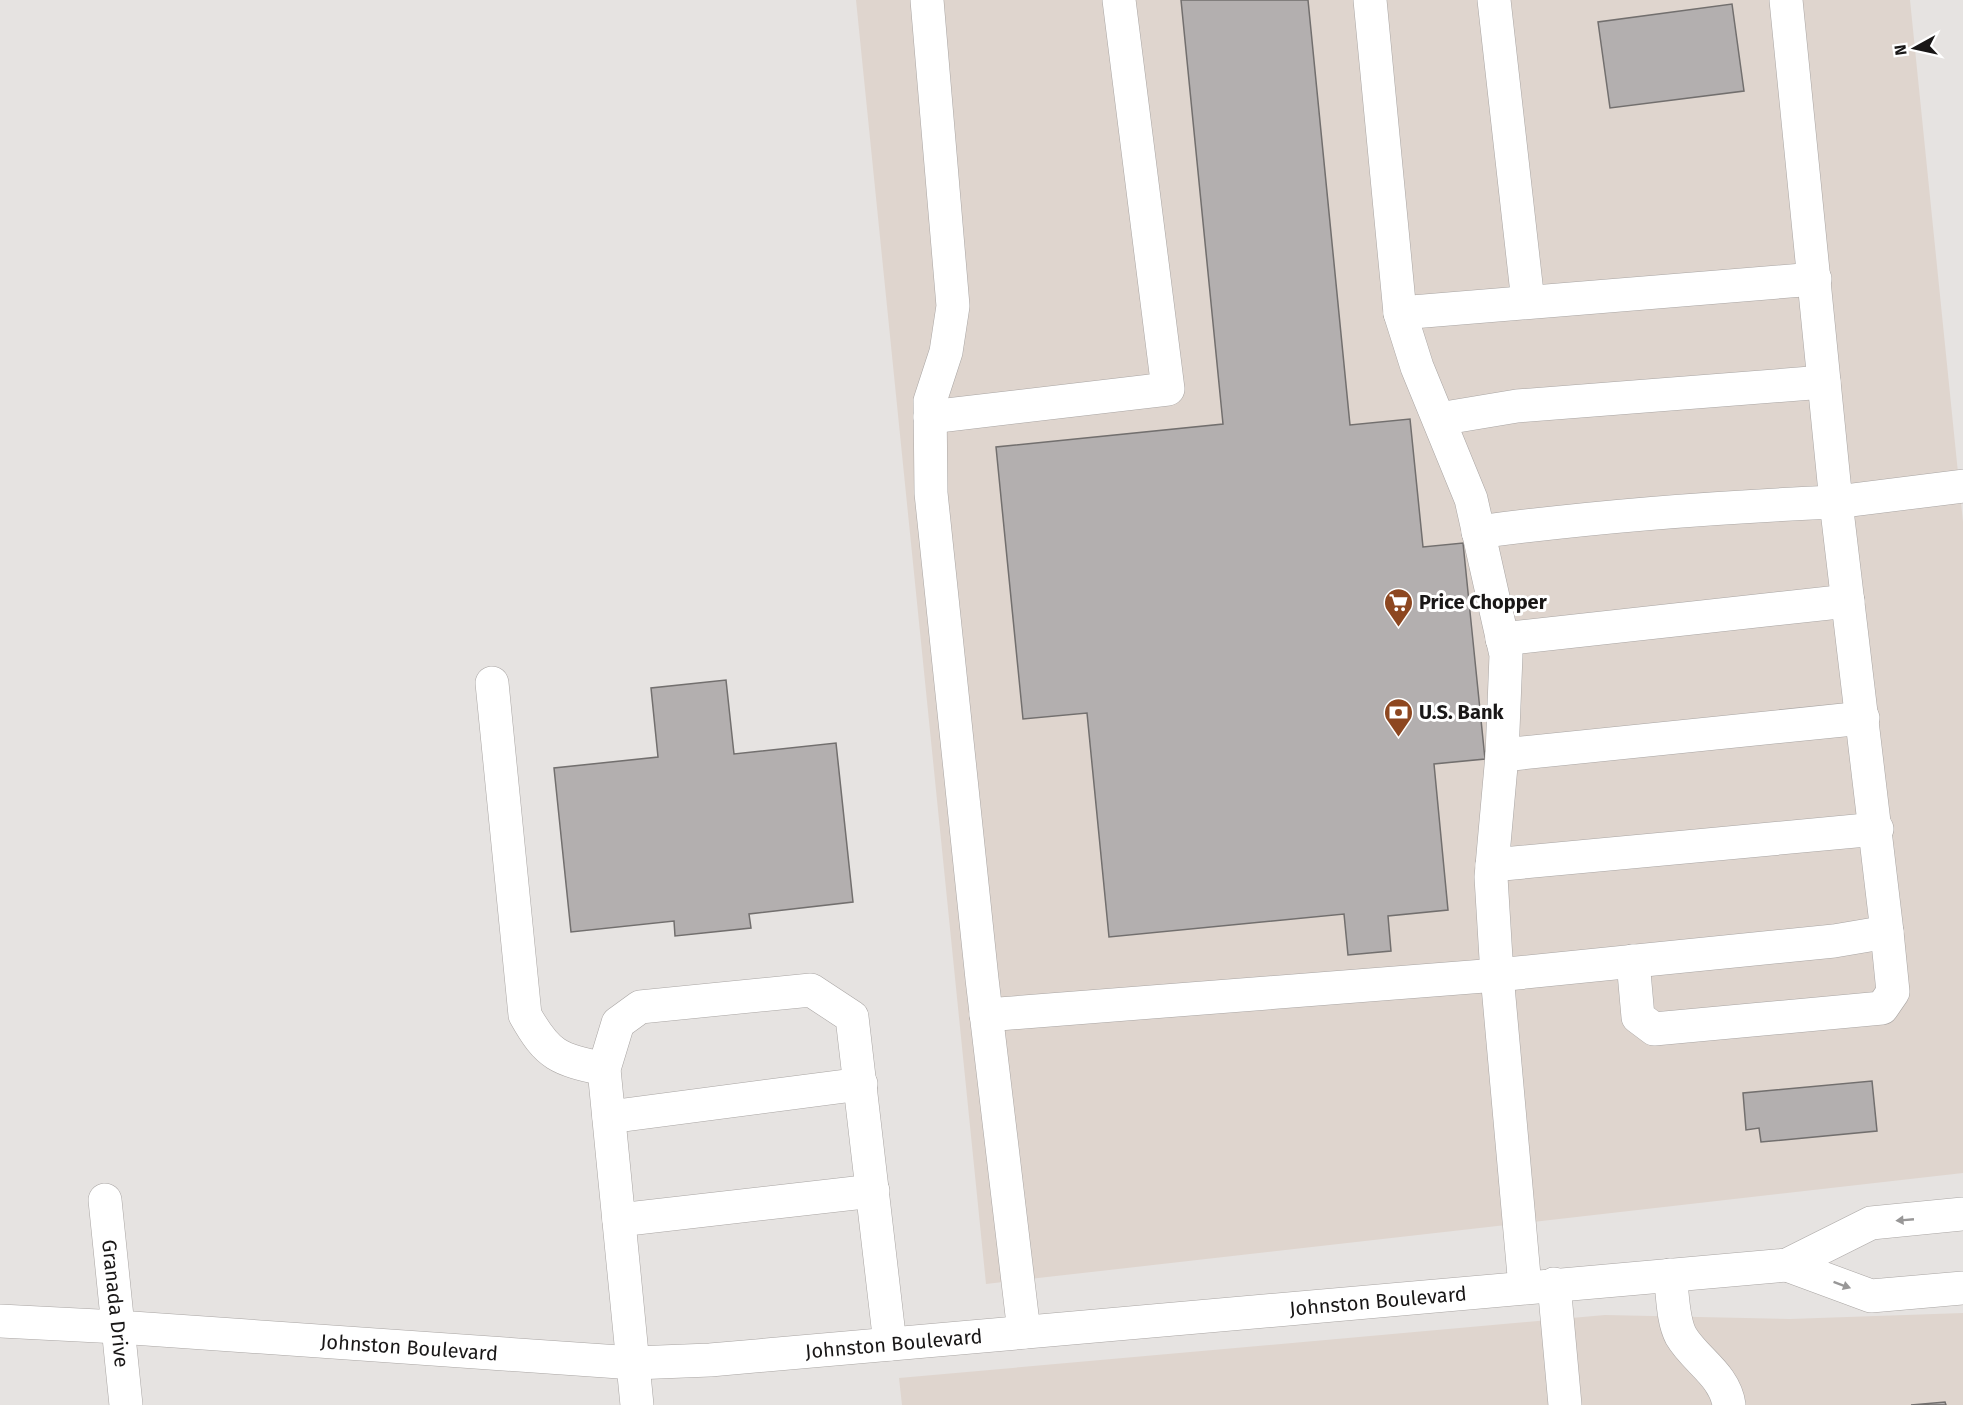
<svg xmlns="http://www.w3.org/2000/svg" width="1963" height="1405" viewBox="0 0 1963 1405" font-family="'Fira Sans',sans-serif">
<rect width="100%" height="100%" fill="#e6e3e1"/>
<g fill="#dfd5ce">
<path d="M 856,0 L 1910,0 L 1963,522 L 1963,1173 L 986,1284 Z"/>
<path d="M 1963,1313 L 1963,1405 L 902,1405 L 899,1378 L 1605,1315 L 1790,1319 Z"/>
</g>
<g fill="#b3afaf" stroke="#726f6e" stroke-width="1.5">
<path d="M 1181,0 L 1308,0 L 1350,425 L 1410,419 L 1423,547 L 1463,543 L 1485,759 L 1434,764 L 1448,910 L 1388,916 L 1391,951 L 1348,955 L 1344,914 L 1109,937 L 1087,713 L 1023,719 L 996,447 L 1223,424 Z"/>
<path d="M 1732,4 L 1744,91 L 1610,108 L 1598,22 Z"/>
<path d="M 726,680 L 734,754 L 836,743 L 853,902 L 749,914 L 751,928 L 675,936 L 674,921 L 571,932 L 554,768 L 658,757 L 651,688 Z"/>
<path d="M 1872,1081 L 1877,1131 L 1761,1142 L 1759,1128 L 1746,1130 L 1743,1093 Z"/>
<path d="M 1945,1402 L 1946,1405 L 1911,1405 Z"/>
</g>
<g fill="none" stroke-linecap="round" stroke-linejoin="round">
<defs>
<g id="minor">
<path d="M 927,0 L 953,306 L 946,352 L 930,401 L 931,493 L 982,979 L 1024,1332"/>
<path d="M 1370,0 L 1400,313 L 1417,367 L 1471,499 L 1506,655 L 1502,755 L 1491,877 L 1497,975 L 1525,1287"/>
<path d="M 1494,0 L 1528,302"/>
<path d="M 1786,0 L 1836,502 L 1963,486"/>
<path d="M 1400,313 L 1815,279"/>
<path d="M 930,417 L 1168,389 L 1119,0"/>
<path d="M 1439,419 L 1517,406 L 1824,382"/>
<path d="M 1502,639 L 1848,601"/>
<path d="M 492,683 L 525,1015 C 548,1056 558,1059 604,1069"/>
<path d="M 1502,755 L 1863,718"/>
<path d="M 1492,865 L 1877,829"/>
<path d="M 1633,961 L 1638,1017 L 1654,1029 L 1882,1008 L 1893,992 L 1887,932"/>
<path d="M 986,1015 L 1497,975 L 1834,941 L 1887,932 L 1836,502 C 1716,507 1597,516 1478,532"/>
<path d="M 609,1117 L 861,1084"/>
<path id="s1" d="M 105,1200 L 126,1405"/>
<path d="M 619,1220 L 873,1191"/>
<path d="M 1787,1265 L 1871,1296 L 1963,1288"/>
<path d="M 1670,1275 C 1673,1293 1672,1319 1681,1336 C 1695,1360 1725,1375 1729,1405"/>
<path d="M 1554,1284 L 1565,1405"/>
<path id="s2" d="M 0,1321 L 118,1327 L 634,1363 L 710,1360 L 1787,1265 L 1871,1223 L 1963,1214"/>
<path d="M 637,1405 L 604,1069 L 618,1023 L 640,1007 L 811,990 L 852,1017 L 890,1344"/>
</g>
</defs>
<use href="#minor" stroke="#a9a5a3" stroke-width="34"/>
<use href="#minor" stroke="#fff" stroke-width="33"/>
</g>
<defs><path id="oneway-solid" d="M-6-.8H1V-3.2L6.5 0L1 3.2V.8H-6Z" transform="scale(1.5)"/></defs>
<g fill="#989797">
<use href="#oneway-solid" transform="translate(1905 1220) rotate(175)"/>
<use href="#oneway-solid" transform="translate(1842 1285) rotate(20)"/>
</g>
<defs>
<symbol id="supermarket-pin" viewBox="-11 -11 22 30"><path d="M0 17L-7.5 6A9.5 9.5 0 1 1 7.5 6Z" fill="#8d4720" stroke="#fff"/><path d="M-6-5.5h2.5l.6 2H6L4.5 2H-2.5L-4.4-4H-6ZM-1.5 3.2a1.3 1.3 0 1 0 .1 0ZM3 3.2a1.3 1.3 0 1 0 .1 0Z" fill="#fff"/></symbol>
<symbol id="bank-pin" viewBox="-11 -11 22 30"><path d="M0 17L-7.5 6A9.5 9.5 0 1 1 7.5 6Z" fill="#8d4720" stroke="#fff"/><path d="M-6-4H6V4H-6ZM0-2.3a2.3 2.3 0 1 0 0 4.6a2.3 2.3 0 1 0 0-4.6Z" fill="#fff"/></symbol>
</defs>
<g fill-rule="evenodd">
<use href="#supermarket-pin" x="1382" y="586" width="33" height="45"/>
<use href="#bank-pin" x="1382" y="696" width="33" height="45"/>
</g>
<g text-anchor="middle" stroke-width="6" stroke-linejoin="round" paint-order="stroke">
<g font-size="20" font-weight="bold" fill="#191717" stroke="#fff" text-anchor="start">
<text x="1419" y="609">Price Chopper</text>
<text x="1419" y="719">U.S. Bank</text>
</g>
<g font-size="20" fill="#191717" stroke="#fff">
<text dy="7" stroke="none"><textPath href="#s2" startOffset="1382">Johnston Boulevard</textPath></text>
<text dy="7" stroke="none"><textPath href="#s1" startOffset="104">Granada Drive</textPath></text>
<text dy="7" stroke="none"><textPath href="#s2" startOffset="896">Johnston Boulevard</textPath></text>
<text dy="7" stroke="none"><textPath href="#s2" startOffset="410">Johnston Boulevard</textPath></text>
</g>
</g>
<g transform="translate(1915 48) rotate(262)" stroke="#ffffff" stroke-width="4.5" paint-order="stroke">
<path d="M0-4.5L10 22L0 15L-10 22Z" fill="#191717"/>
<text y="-9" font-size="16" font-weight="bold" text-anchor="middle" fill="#191717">N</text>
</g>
</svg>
